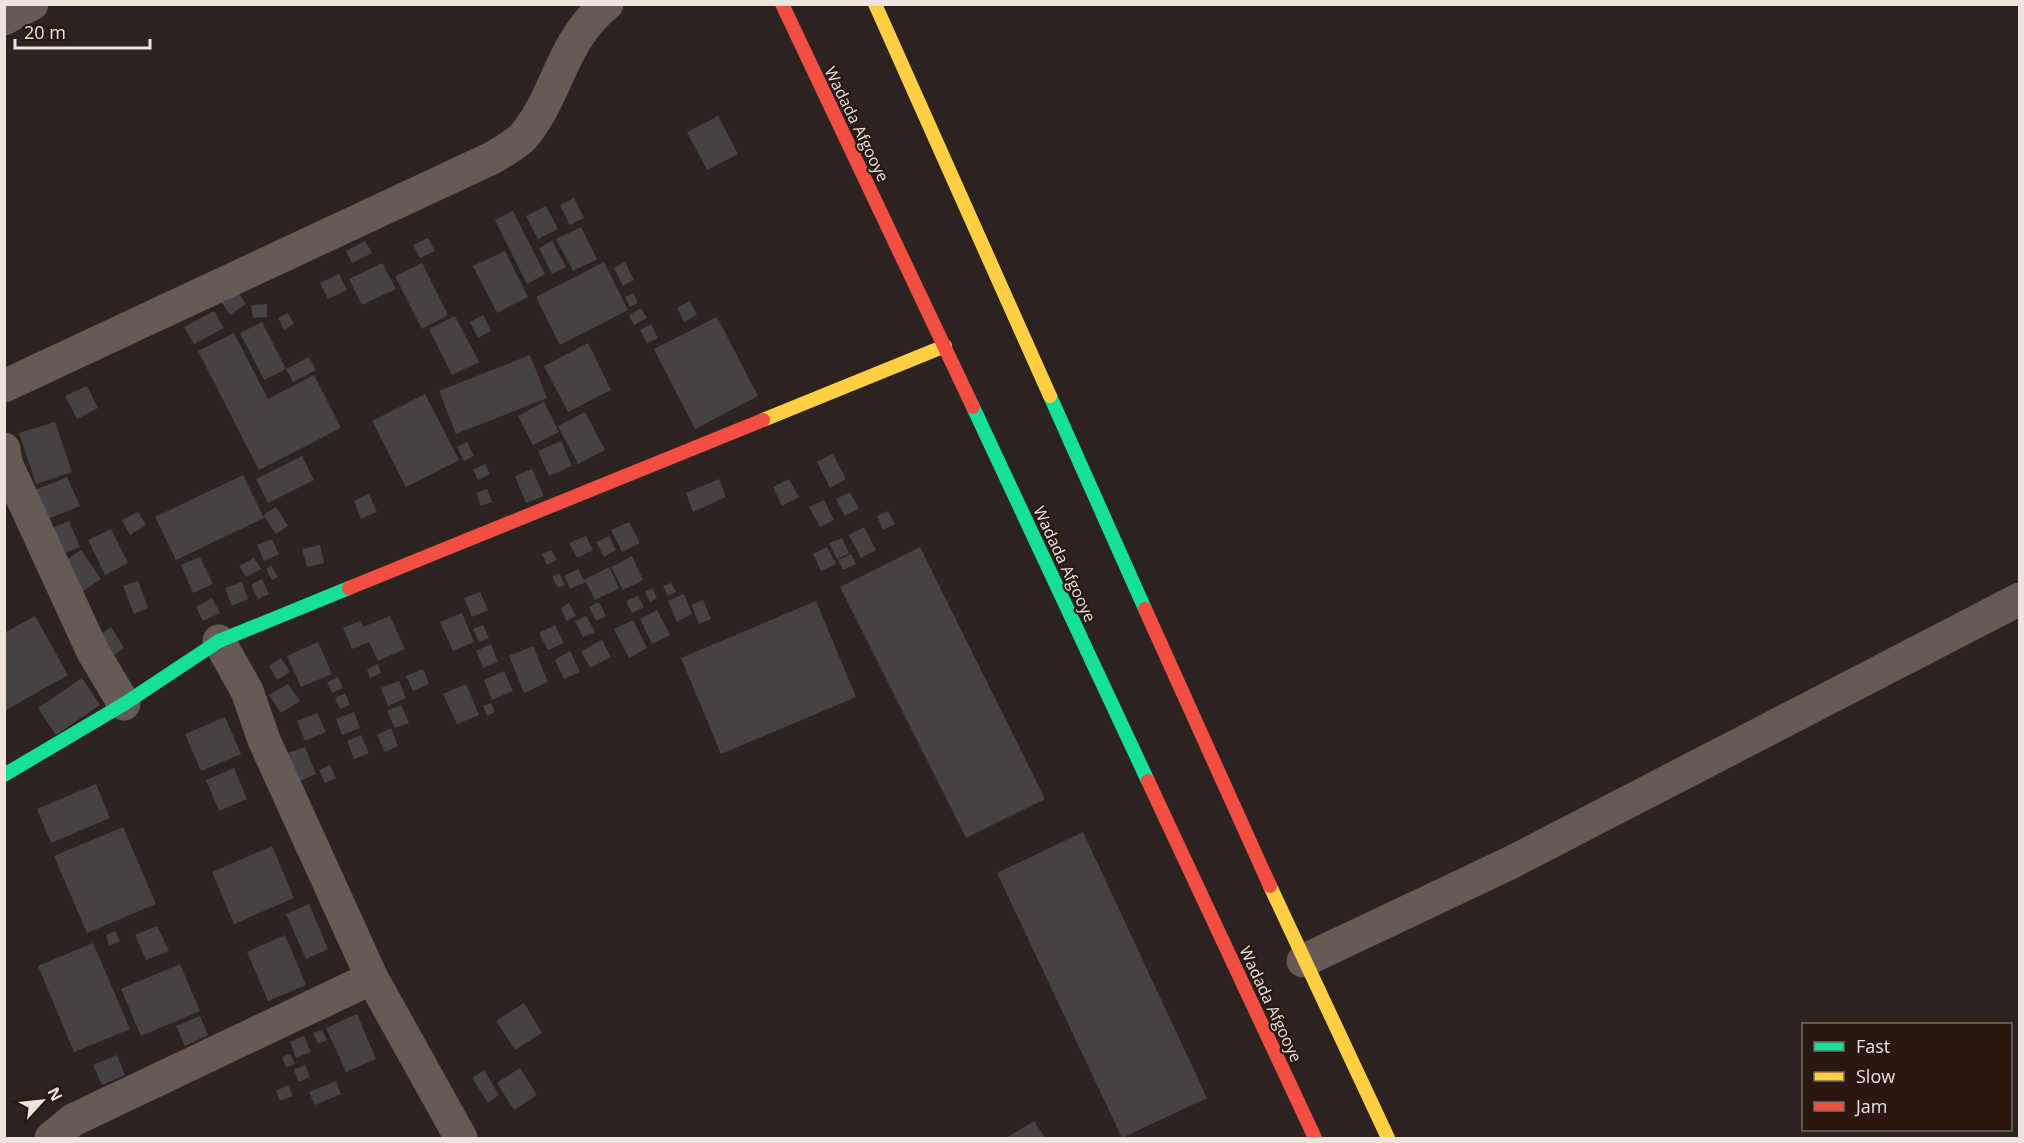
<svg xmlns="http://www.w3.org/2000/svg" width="2024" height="1143" viewBox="0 0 2024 1143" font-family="'Open Sans',sans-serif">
<rect width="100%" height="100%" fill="#2c2320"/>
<g fill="#474243">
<path d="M 718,116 L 738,154 L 707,170 L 687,132 Z"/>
<path d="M 574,198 L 584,218 L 570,225 L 560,205 Z"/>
<path d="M 546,206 L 558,229 L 538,239 L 526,216 Z"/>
<path d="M 513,211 L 545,274 L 527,284 L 495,220 Z"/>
<path d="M 581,227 L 597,259 L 573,271 L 556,239 Z"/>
<path d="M 428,238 L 435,251 L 420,258 L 413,245 Z"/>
<path d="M 365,241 L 372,253 L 352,263 L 346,251 Z"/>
<path d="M 552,241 L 566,267 L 552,274 L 539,248 Z"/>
<path d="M 505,251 L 528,297 L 497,313 L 473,266 Z"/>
<path d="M 604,262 L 628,310 L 560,345 L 536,297 Z"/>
<path d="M 625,262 L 634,280 L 623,286 L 614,268 Z"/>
<path d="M 382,263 L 396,289 L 362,305 L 349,279 Z"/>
<path d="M 422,263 L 448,315 L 422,329 L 395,276 Z"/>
<path d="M 339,274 L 347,290 L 328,299 L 320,283 Z"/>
<path d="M 235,287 L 246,304 L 230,315 L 218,297 Z"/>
<path d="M 633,293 L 638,303 L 630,307 L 625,297 Z"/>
<path d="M 690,301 L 697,315 L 684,322 L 677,308 Z"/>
<path d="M 267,304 L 267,317 L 253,318 L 251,305 Z"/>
<path d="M 641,308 L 647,318 L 634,325 L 629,315 Z"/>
<path d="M 214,311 L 224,328 L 194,344 L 184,327 Z"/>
<path d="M 288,313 L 294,324 L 284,330 L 278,318 Z"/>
<path d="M 483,315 L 491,331 L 478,338 L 470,322 Z"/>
<path d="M 455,316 L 479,362 L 452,375 L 429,329 Z"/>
<path d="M 717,317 L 758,396 L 695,429 L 654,349 Z"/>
<path d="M 262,322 L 286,369 L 264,380 L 240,333 Z"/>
<path d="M 651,324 L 658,338 L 647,343 L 640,330 Z"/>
<path d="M 234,333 L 268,399 L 314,375 L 341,428 L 259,470 L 198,351 Z"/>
<path d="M 588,343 L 611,390 L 568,412 L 544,366 Z"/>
<path d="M 530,355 L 547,398 L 456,434 L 439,391 Z"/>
<path d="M 309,357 L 316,370 L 293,382 L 286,369 Z"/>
<path d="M 87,386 L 98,408 L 77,419 L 65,396 Z"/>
<path d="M 425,394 L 459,460 L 406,487 L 372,421 Z"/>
<path d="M 544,402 L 559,432 L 533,445 L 518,416 Z"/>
<path d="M 585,412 L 605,450 L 578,464 L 558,426 Z"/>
<path d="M 55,422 L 72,472 L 36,484 L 19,433 Z"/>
<path d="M 561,441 L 572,466 L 549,476 L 538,451 Z"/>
<path d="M 467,442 L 474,456 L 464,461 L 457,447 Z"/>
<path d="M 833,454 L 846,479 L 830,488 L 817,462 Z"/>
<path d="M 302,456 L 314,480 L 268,503 L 256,479 Z"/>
<path d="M 485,464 L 490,474 L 478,480 L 473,470 Z"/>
<path d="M 532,469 L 544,496 L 526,503 L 515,476 Z"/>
<path d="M 243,475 L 264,518 L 176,560 L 155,517 Z"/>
<path d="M 67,477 L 80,506 L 48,519 L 35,490 Z"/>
<path d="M 719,479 L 726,497 L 693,512 L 686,493 Z"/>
<path d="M 789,479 L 799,497 L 782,506 L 773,487 Z"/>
<path d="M 487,489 L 492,502 L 481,506 L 476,493 Z"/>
<path d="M 850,492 L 859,509 L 845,516 L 836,499 Z"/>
<path d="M 369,494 L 377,512 L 361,519 L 354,501 Z"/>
<path d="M 824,500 L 834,520 L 820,527 L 809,507 Z"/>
<path d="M 276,507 L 288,526 L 276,534 L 263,515 Z"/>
<path d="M 888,511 L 895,524 L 883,530 L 877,516 Z"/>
<path d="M 138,512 L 146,525 L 130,535 L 122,520 Z"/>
<path d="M 69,521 L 80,547 L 55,557 L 44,531 Z"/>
<path d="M 629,522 L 640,543 L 622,552 L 611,530 Z"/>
<path d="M 864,527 L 876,550 L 861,558 L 849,535 Z"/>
<path d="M 111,529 L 128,563 L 105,575 L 88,540 Z"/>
<path d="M 586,536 L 593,550 L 577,558 L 569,543 Z"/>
<path d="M 609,536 L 616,550 L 604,557 L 596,542 Z"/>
<path d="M 842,538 L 849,553 L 837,559 L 829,543 Z"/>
<path d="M 272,539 L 279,554 L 264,561 L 257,545 Z"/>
<path d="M 320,545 L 324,563 L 307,567 L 302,549 Z"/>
<path d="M 827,547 L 836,564 L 821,571 L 813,554 Z"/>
<path d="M 920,547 L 1045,799 L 966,838 L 840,587 Z"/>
<path d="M 81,550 L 101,579 L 65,603 L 45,574 Z"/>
<path d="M 551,550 L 557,560 L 547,565 L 542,554 Z"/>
<path d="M 851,554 L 856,564 L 843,570 L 838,560 Z"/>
<path d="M 632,556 L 643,580 L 623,590 L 611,567 Z"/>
<path d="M 200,557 L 213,584 L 193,593 L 181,565 Z"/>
<path d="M 254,558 L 261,569 L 246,577 L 239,566 Z"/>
<path d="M 271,565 L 278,577 L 272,580 L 266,569 Z"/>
<path d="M 609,567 L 619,588 L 595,600 L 586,582 L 570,589 L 564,576 L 578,569 L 584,580 Z"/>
<path d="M 559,573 L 565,585 L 558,588 L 552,577 Z"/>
<path d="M 262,579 L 269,594 L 258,599 L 251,585 Z"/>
<path d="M 138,581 L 148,608 L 134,614 L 123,586 Z"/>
<path d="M 242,582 L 248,599 L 232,606 L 225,588 Z"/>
<path d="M 671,583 L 676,592 L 668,596 L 663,586 Z"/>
<path d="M 652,588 L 657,598 L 650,602 L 645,592 Z"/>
<path d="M 480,592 L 488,610 L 472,617 L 464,598 Z"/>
<path d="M 684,594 L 692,614 L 677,622 L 668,601 Z"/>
<path d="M 638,596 L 644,607 L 632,613 L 626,601 Z"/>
<path d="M 212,598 L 220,613 L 203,621 L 196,607 Z"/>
<path d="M 703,600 L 711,619 L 699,624 L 691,605 Z"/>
<path d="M 816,601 L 856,697 L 721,754 L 681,658 Z"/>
<path d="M 599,602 L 606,616 L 596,621 L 589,607 Z"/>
<path d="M 569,603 L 576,616 L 566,621 L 561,608 Z"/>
<path d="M 657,610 L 670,635 L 652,644 L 640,619 Z"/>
<path d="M 462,613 L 474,642 L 453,651 L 440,622 Z"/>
<path d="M 35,616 L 68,675 L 4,711 L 4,633 Z"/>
<path d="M 390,616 L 405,649 L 378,661 L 369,642 L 352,649 L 343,628 L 360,621 L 363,627 Z"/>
<path d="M 586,616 L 595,632 L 583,637 L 575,621 Z"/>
<path d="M 633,620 L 647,648 L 629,658 L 614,629 Z"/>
<path d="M 483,625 L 489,638 L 479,642 L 473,629 Z"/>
<path d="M 555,625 L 564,643 L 548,650 L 539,633 Z"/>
<path d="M 111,627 L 124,648 L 109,659 L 95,638 Z"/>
<path d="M 602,640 L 611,657 L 590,668 L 581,651 Z"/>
<path d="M 318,642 L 332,674 L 301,687 L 287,656 Z"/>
<path d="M 491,644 L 498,662 L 483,668 L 476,651 Z"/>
<path d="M 533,646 L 548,682 L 524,693 L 509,656 Z"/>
<path d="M 570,651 L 580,672 L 564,679 L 555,660 Z"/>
<path d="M 281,658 L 290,672 L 277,680 L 269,666 Z"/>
<path d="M 378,664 L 381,673 L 370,678 L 367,669 Z"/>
<path d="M 423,669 L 429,684 L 413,691 L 406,676 Z"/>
<path d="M 504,671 L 513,691 L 492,700 L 484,680 Z"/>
<path d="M 338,677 L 343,688 L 332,693 L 327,682 Z"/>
<path d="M 82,678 L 100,705 L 56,735 L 38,708 Z"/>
<path d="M 399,681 L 406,698 L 388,706 L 381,688 Z"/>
<path d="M 288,684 L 300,701 L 281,713 L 269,695 Z"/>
<path d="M 466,684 L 479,715 L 457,724 L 443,694 Z"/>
<path d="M 345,693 L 350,705 L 340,709 L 335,698 Z"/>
<path d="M 491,703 L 495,712 L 487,716 L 483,706 Z"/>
<path d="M 401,705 L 409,723 L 395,728 L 387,711 Z"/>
<path d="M 354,712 L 360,728 L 342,735 L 336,719 Z"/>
<path d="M 317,713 L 326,732 L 305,741 L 297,721 Z"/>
<path d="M 225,717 L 241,754 L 201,771 L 185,734 Z"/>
<path d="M 391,728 L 398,746 L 385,752 L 377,735 Z"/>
<path d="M 361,735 L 369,753 L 354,759 L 347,741 Z"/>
<path d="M 305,747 L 316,774 L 300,781 L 288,753 Z"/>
<path d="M 330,765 L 336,778 L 325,783 L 319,770 Z"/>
<path d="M 234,768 L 247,799 L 219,811 L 206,780 Z"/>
<path d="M 96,784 L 110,818 L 51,843 L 37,809 Z"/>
<path d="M 123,827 L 156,904 L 87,933 L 54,856 Z"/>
<path d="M 1083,832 L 1207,1098 L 1122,1138 L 997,873 Z"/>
<path d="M 272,846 L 294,898 L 234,924 L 212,872 Z"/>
<path d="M 309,904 L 328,949 L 306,959 L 286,914 Z"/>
<path d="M 157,926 L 169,951 L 146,960 L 135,935 Z"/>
<path d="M 115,931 L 120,941 L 109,946 L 106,935 Z"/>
<path d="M 285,935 L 306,985 L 268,1001 L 247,952 Z"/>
<path d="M 93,943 L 130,1029 L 74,1052 L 38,966 Z"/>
<path d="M 180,964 L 200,1011 L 141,1036 L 121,989 Z"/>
<path d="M 524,1003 L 542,1033 L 515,1050 L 496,1021 Z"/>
<path d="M 357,1014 L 376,1059 L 346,1072 L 326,1028 Z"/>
<path d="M 200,1016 L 208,1035 L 185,1046 L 176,1026 Z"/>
<path d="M 322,1030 L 327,1040 L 318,1044 L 313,1033 Z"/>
<path d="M 304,1036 L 311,1052 L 296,1058 L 290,1042 Z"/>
<path d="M 290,1054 L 295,1064 L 286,1067 L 282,1057 Z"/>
<path d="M 117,1055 L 125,1075 L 102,1085 L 93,1065 Z"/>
<path d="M 305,1065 L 310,1077 L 299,1082 L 294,1070 Z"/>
<path d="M 520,1068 L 537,1095 L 514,1110 L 497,1083 Z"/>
<path d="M 484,1070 L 499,1095 L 488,1103 L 472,1078 Z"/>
<path d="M 336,1081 L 341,1094 L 315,1105 L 309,1092 Z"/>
<path d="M 288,1085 L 293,1096 L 280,1101 L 276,1091 Z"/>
<path d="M 1034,1121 L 1045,1138 L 1006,1138 Z"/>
</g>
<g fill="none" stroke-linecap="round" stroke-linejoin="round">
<g stroke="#675956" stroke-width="33">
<path d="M 4,19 L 32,4"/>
<path d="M 4,386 L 492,158 C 502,152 515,145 523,137 C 559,94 560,42 607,4"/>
<path d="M 4,449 L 6,463 L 93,652 L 124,704"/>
<path d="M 1303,961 L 1510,863 L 2020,599"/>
<path d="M 372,978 L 461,1138"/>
<path d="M 51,1138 L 73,1120 L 372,978 L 264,740 L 247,691 L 219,641"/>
</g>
<g stroke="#16e098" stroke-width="14">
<path d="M 1050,396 L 1145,609"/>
<path d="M 973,407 L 1148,781"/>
<path d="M 4,775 L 124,704 L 219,641 L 349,588"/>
</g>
<g stroke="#ffcf43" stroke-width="14">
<path d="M 875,4 L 1050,396"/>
<path d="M 763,420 L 945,346"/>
<path d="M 1270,886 L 1388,1138"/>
</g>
<g stroke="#f24e42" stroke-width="14">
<path d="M 782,4 L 973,407"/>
<path d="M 349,588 L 763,420"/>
<path d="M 1145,609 L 1270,886"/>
<path d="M 1148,781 L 1315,1138"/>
</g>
</g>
<g text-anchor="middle" stroke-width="4.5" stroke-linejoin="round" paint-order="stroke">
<g font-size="16" fill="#efe3de" stroke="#281811">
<text transform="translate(857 124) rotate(64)" y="6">Wadada Afgooye</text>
<text transform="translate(1065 564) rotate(65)" y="6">Wadada Afgooye</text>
<text transform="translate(1271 1004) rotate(65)" y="6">Wadada Afgooye</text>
</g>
</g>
<rect width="2024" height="1143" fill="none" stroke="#efe3de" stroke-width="12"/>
<rect x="1802" y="1023" width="210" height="108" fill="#281811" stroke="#786963" stroke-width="1.5"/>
<rect x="1814" y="1042" width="30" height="9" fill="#16e098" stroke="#786963" stroke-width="1.5"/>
<text x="1856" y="1053" font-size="18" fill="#efe3de">Fast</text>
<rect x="1814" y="1072" width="30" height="9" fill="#ffcf43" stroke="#786963" stroke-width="1.5"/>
<text x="1856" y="1083" font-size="18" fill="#efe3de">Slow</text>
<rect x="1814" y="1102" width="30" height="9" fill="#f24e42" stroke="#786963" stroke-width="1.5"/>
<text x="1856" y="1113" font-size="18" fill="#efe3de">Jam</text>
<g transform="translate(42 1101) rotate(63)" stroke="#281811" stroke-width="4.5" paint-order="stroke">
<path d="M0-4.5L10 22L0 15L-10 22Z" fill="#efe3de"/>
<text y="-9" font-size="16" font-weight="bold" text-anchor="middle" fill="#efe3de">N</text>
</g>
<path d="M15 39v9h135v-9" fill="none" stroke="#efe3de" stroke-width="3"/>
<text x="24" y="39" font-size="18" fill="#efe3de" stroke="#281811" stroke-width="4.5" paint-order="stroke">20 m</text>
</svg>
